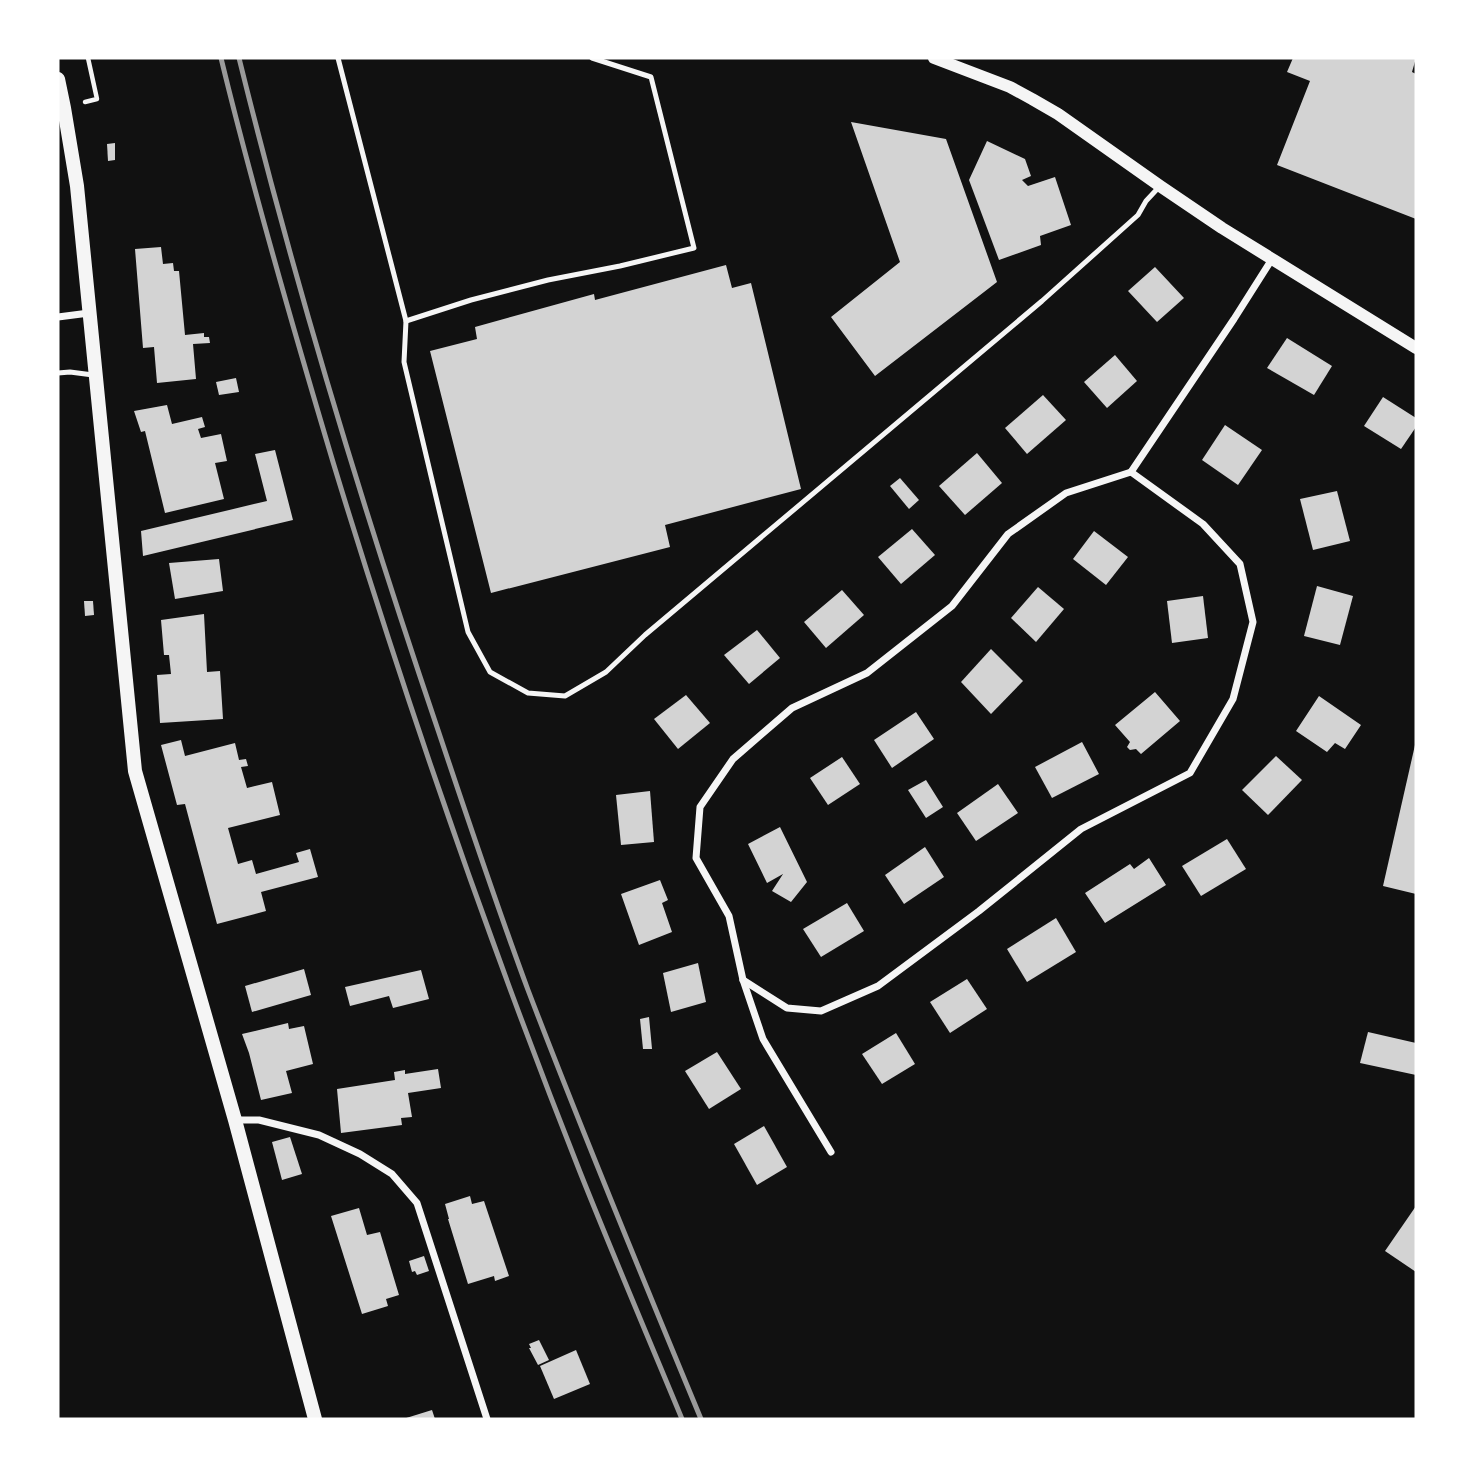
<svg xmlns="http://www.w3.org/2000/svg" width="1474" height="1477" viewBox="0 0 1474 1477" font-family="'Titillium Web',sans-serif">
<rect width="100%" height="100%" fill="#111"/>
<g fill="#d3d3d3">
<path d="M 1293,58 L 1416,58 L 1412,72 L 1416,74 L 1416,219 L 1277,165 L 1310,81 L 1287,72 Z"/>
<path d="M 851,122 L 946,139 L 997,282 L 875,376 L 831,317 L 900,262 Z"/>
<path d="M 987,141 L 1025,159 L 1031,176 L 1022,180 L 1028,186 L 1055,177 L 1071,225 L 1040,236 L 1041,245 L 999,260 L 969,180 Z"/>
<path d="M 115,143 L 115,160 L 108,161 L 107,144 Z"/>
<path d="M 161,247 L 163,264 L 173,263 L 174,271 L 179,271 L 185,335 L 204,333 L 204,337 L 209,337 L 210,343 L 193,344 L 196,379 L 157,383 L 154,347 L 143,348 L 135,249 Z"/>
<path d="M 726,265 L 732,288 L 751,283 L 801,489 L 665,525 L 670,547 L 491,593 L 430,351 L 477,339 L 475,327 L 594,294 L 595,300 Z"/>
<path d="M 1155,267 L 1184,298 L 1157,322 L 1128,291 Z"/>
<path d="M 1287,338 L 1332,366 L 1314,395 L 1267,368 Z"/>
<path d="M 1115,355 L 1137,381 L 1107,408 L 1084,382 Z"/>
<path d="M 236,378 L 239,392 L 219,395 L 216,382 Z"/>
<path d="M 1043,395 L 1066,420 L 1027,454 L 1005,428 Z"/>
<path d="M 1383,397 L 1416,418 L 1416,427 L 1401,449 L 1364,426 Z"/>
<path d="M 167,405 L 172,424 L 202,417 L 205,427 L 198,429 L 201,438 L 221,434 L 227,461 L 215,463 L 224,499 L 165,513 L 145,431 L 141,432 L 134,411 Z"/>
<path d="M 1225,425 L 1262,450 L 1238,485 L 1202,460 Z"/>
<path d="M 275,450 L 293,520 L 143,556 L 141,531 L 267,501 L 255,454 Z"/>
<path d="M 977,453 L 1002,483 L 965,515 L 939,486 Z"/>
<path d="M 900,478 L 919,500 L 909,509 L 890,486 Z"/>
<path d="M 1337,491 L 1350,541 L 1313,550 L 1300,499 Z"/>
<path d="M 912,529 L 935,555 L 901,584 L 878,557 Z"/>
<path d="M 1094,531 L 1128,557 L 1106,585 L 1073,559 Z"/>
<path d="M 219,559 L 223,591 L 175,599 L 169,563 Z"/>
<path d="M 1317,586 L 1353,596 L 1340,645 L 1304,636 Z"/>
<path d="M 1038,587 L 1064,609 L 1036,642 L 1011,618 Z"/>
<path d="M 842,590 L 864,615 L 826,648 L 804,622 Z"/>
<path d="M 1203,596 L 1208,638 L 1172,643 L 1167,601 Z"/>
<path d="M 84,601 L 93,601 L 94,615 L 85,616 Z"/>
<path d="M 204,614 L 207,672 L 220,671 L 223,719 L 160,723 L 157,675 L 171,674 L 169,655 L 164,655 L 161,620 Z"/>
<path d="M 757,630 L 780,658 L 749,684 L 724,655 Z"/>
<path d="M 991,649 L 1023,681 L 991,714 L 961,682 Z"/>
<path d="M 1155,692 L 1180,721 L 1141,754 L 1136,749 L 1130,750 L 1127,747 L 1130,742 L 1115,725 Z"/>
<path d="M 686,695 L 710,723 L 678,749 L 654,719 Z"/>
<path d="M 1319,696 L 1361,725 L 1345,749 L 1335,743 L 1327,752 L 1296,731 Z"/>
<path d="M 916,712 L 934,739 L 892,768 L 874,740 Z"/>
<path d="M 181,740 L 185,756 L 235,743 L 239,760 L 246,759 L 248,766 L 241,767 L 247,788 L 272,782 L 280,815 L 228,828 L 238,864 L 252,860 L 256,874 L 299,862 L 296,853 L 310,849 L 318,877 L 261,892 L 266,911 L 217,924 L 185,804 L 177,805 L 161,745 Z"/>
<path d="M 1082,742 L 1099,774 L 1052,798 L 1035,767 Z"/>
<path d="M 1415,745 L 1416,746 L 1416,894 L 1383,886 Z"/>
<path d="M 1276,756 L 1302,780 L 1268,815 L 1242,790 Z"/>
<path d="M 842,757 L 860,784 L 828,805 L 810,778 Z"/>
<path d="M 926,780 L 943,807 L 926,818 L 908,790 Z"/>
<path d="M 998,784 L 1018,813 L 976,841 L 957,813 Z"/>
<path d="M 650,791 L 654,842 L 621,845 L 616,795 Z"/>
<path d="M 780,827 L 807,882 L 791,902 L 772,891 L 783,874 L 767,883 L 748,844 Z"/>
<path d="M 1227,839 L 1246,869 L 1201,896 L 1182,866 Z"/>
<path d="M 925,847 L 944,877 L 904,904 L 885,875 Z"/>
<path d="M 1149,858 L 1166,885 L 1105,923 L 1085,893 L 1130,864 L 1134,869 Z"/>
<path d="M 660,880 L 668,900 L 662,903 L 672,932 L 639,945 L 621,894 Z"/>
<path d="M 847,903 L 864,931 L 821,957 L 803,929 Z"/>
<path d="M 1056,918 L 1076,952 L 1027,982 L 1007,949 Z"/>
<path d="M 698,963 L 706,1002 L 671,1012 L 663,973 Z"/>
<path d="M 304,969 L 311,995 L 252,1012 L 245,986 Z"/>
<path d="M 421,970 L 429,999 L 393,1008 L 389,996 L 350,1006 L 345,987 Z"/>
<path d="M 967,979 L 987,1009 L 950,1033 L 930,1002 Z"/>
<path d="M 649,1017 L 652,1049 L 643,1049 L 640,1019 Z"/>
<path d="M 288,1023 L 289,1029 L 304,1026 L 313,1064 L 286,1071 L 292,1093 L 261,1100 L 249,1053 L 242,1034 Z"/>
<path d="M 1368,1032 L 1416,1043 L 1416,1075 L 1360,1063 Z"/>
<path d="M 896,1033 L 915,1064 L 882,1084 L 862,1054 Z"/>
<path d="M 717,1052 L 741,1089 L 709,1109 L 685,1071 Z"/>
<path d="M 438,1069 L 441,1088 L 408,1093 L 412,1117 L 401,1118 L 402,1125 L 341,1133 L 337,1089 L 395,1080 L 394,1072 L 405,1070 L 405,1074 Z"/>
<path d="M 764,1126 L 787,1167 L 757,1185 L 734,1144 Z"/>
<path d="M 290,1137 L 302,1174 L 282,1180 L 272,1142 Z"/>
<path d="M 470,1196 L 472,1204 L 484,1201 L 509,1276 L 495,1281 L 494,1276 L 468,1284 L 448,1219 L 449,1219 L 445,1204 Z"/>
<path d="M 1416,1206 L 1416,1272 L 1385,1251 Z"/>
<path d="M 359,1208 L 367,1235 L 380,1232 L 399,1295 L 386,1299 L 388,1306 L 362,1314 L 331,1216 Z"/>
<path d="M 424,1256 L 429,1271 L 417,1275 L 415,1271 L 412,1272 L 409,1261 Z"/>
<path d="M 539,1340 L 549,1360 L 538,1365 L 529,1348 L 531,1348 L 529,1344 Z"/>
<path d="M 576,1350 L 590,1384 L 554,1399 L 540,1366 Z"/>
<path d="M 432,1410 L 435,1419 L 403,1419 Z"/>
</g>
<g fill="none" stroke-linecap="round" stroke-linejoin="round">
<path stroke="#f5f5f5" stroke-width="4.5" d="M 85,102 L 97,99 L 88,58"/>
<g stroke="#f5f5f5" stroke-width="5">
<path d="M 338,58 L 406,321 L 471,300 L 548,280 L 620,266 L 694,248 L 651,77 L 592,58"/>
<path d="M 406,321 L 404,362 L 468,632 L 490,672 L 528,693 L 565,696 L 606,672 L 645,635 L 1042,301 L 1138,215 L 1146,201 L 1160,186"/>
<path d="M 58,373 L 70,372 L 93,375"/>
</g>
<g stroke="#f5f5f5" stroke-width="7">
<path d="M 58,317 L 89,313"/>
<path d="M 743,980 L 787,1008 L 821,1011 L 878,986 L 979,911 L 1081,829 L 1190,773 L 1233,699 L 1253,622 L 1240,564 L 1203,524 L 1131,472"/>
<path d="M 235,1120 L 259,1120 L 319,1135 L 360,1154 L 392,1174 L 417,1203 L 487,1419"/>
<path d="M 831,1152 L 763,1039 L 743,980 L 729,916 L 696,858 L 700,807 L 733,759 L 792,708 L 867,673 L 952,606 L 1008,534 L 1066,493 L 1131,472 L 1234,319 L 1272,259"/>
</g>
<path stroke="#f5f5f5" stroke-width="12" d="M 934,58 L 1010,87 L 1032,99 L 1058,114 L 1160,186 L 1222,228 L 1416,348"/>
<path stroke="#f5f5f5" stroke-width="14" d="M 58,79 L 64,108 L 77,186 L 135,771 L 235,1120 L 315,1419"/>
<g stroke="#9a9a9a" stroke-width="5">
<path d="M 221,58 C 254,194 293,328 333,462 C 406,702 488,939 580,1172 C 613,1255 648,1337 682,1419"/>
<path d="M 239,58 C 295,285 363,509 438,730 C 467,817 496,904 528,990 C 583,1134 642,1277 701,1419"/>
</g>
</g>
<rect width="1474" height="1477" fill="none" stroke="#ffffff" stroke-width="119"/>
</svg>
